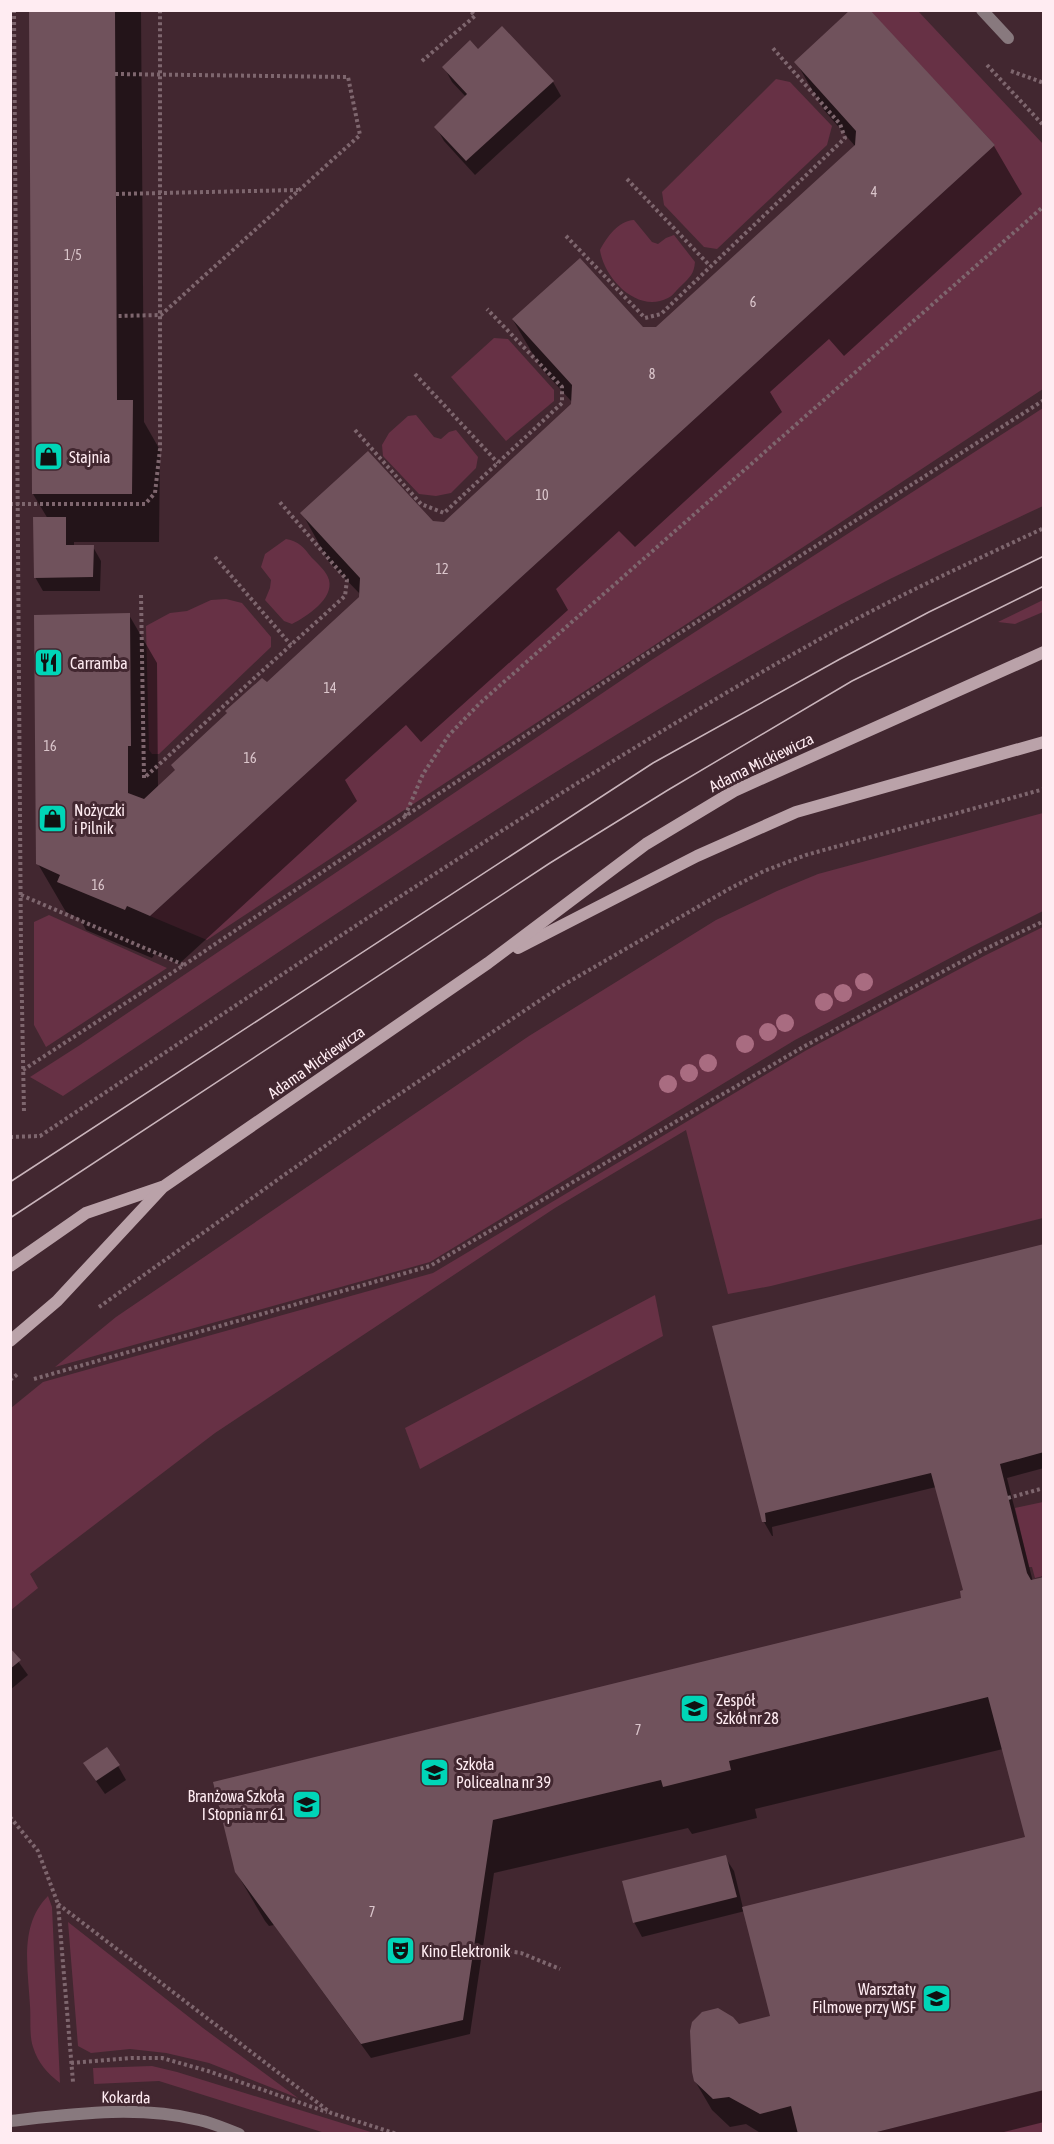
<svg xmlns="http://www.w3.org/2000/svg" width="1054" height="2144" viewBox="0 0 1054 2144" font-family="'Asap Condensed',sans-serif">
<rect width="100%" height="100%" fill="#422730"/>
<g fill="#673145">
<path d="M 870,11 L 918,11 L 1043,144 L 1043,389 L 207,940 L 150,916 L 995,145 Z"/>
<path d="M 776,79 L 790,82 L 832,126 L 827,145 L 717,249 L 704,247 L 664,205 L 662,192 Z"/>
<path d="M 634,220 L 652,242 L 658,244 L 666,238 L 674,235 L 695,262 C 694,274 690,277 682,285 C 677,289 673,296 668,298 C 637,314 604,278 600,250 C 607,237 618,221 634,220 Z"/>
<path d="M 494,338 L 508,339 L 554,390 L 554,401 L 506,441 L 451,377 Z"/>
<path d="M 1043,408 L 1043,506 C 967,542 890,577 816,618 C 556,762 311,931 63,1096 L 30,1077 L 80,1045 L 650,661 Z"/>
<path d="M 416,415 L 434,437 L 441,439 L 449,432 L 456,430 L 478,457 L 476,468 L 451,493 L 436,496 L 419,494 L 383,456 L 382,445 L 389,433 L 408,416 Z"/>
<path d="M 286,539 C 299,541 304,548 312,558 C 318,564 327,572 329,580 C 334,599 306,617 292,624 L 284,621 L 265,600 L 270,588 L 271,580 L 261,567 L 265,554 Z"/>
<path d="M 226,599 L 242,603 L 271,637 L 271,647 L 159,754 L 152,754 L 149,750 L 146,626 L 170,613 L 187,611 L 211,600 Z"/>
<path d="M 1043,600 L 1043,612 L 1015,624 L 998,622 Z"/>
<path d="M 1043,813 L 1043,911 L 971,947 L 795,1040 L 430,1262 L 55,1367 L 116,1317 L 529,1036 L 716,920 L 777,891 L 818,874 Z"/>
<path d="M 49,915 L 167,968 L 46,1047 L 34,1025 L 34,922 Z"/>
<path d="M 1043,927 L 1043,1218 L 771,1286 L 728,1294 L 686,1130 L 555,1208 L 215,1433 L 30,1574 L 38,1588 L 11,1610 L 11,1408 L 43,1382 L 433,1273 L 805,1051 L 984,956 Z"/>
<path d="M 655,1295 L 663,1336 L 420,1469 L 405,1428 Z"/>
<path d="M 1043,1502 L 1043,1576 L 1035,1578 L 1032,1567 L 1029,1567 L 1015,1508 Z"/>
<path d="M 48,1896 L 52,1907 L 60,2083 C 47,2073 38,2063 33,2047 C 29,2035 31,2018 30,2006 C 28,1968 19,1925 48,1896 Z"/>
<path d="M 68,1922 L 203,2028 L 298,2098 L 209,2063 L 166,2053 L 130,2049 L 91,2053 L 78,2046 Z"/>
<path d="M 152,2066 L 177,2072 L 374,2133 L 325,2133 L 159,2081 L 94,2084 L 93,2068 Z"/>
<path d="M 1043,2090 L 1043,2133 L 869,2134 Z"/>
</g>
<g fill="#0007">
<path d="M 30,10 L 141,10 L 144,422 L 160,450 L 159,542 L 74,542 L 74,547 L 93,547 L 101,561 L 100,591 L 43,591 L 35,577 L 48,519 L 33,494 Z"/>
<path d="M 502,28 L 553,82 L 561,96 L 475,175 L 444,141 L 436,127 L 466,97 L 452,82 L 444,67 L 478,51 Z"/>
<path d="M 796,62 L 994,146 L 1022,194 L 844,356 L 829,339 L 770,392 L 782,412 L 635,547 L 619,531 L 556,589 L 568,610 L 421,742 L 406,725 L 345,780 L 357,801 L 179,964 L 155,954 L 152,958 L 86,930 L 80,919 L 66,912 L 38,864 L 129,615 L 157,663 L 158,787 L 273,692 L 361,595 L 329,562 L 302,513 L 444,523 L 572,405 L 572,402 L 541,368 L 513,320 L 657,329 L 855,146 L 824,110 Z"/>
<path d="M 1044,1246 L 1044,1468 L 1007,1478 L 1033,1582 L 1044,1579 L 1044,2122 L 996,2134 L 762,2134 L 746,2124 L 730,2127 L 712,2110 L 695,2081 L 738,2026 L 772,2018 L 745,1911 L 642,1937 L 634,1922 L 725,1857 L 734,1871 L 743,1908 L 1027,1838 L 1003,1749 L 755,1809 L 757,1818 L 692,1834 L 688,1828 L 494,1873 L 470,2034 L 371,2058 L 274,1925 L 269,1926 L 265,1921 L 236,1872 L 963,1599 L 965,1591 L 936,1487 L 772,1527 L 773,1536 L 772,1536 L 764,1522 L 714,1327 Z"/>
<path d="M 10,1650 L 28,1675 L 10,1690 Z"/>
<path d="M 84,1764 L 118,1766 L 126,1780 L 105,1794 Z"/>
</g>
<g fill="#70525c">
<path d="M 29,10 L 115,10 L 117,400 L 133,400 L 132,494 L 32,494 Z"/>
<path d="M 850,10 L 870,10 L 995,145 L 150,916 L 127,906 L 125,910 L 57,882 L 60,875 L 36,864 L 34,615 L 130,613 L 131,746 L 128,746 L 128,793 L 144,799 L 175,770 L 171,765 L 227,713 L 225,711 L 262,678 L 267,682 L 359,597 L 360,578 L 300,513 L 368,451 L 433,521 L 444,522 L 571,404 L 572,385 L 512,319 L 580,258 L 643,327 L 656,327 L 855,145 L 856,131 L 794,62 Z"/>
<path d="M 502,26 L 554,81 L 466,161 L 434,127 L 467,94 L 442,67 L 470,40 L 478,49 Z"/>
<path d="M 33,517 L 66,517 L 66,545 L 94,545 L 93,577 L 34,578 Z"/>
<path d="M 1044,1244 L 1044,1452 L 1000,1464 L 1027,1573 L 1031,1580 L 1044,1577 L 1044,2090 L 869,2134 L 798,2134 L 791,2106 L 760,2114 L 729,2097 L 713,2099 L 694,2081 L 692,2072 L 690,2031 L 692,2022 L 702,2012 L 718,2008 L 733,2017 L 739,2024 L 770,2016 L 742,1907 L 1025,1837 L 988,1697 L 729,1761 L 731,1770 L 663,1787 L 661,1780 L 493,1820 L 463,2020 L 361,2044 L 235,1872 L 213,1782 L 961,1598 L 960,1591 L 963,1590 L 931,1473 L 765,1513 L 766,1522 L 762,1522 L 712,1326 Z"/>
<path d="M 10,1648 L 21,1660 L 10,1669 Z"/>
<path d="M 107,1747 L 120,1765 L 96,1781 L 83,1763 Z"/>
<path d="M 726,1855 L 737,1897 L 633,1923 L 622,1881 Z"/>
</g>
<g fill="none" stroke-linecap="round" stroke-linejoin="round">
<g stroke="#7e666e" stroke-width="4" stroke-dasharray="3 3" stroke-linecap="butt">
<path d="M 14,10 L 21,951 L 24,1112"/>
<path d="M 422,61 L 475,16 L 470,10"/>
<path d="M 987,65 L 1044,126"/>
<path d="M 1011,71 L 1044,83"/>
<path d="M 115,74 L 348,77 L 360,135 L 161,315 L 117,316"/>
<path d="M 627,179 L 710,266"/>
<path d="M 116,194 L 298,190"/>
<path d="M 566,236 L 645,318 L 661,314 L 845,138 L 840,124 L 771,46"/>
<path d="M 415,374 L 498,463"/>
<path d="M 355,430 L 421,504 L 444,513 L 562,403 L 562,387 L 487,309"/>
<path d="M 10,504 L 145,504 L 155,493 L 160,449 L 160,10"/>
<path d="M 215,557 L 291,645"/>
<path d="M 141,595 L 144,778 L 345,596 L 347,580 L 278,500"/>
<path d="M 405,816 L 423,774 L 449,735 L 480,703 L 1044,206"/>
<path d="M 21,895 L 184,965"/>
<path d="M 23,1070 L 184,965 L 642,657 L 1044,400"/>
<path d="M 10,1137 L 40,1136 C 299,964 555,787 827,635 C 897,596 971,562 1044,528"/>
<path d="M 99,1307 L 377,1109 L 560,987 L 727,890 L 764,871 L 806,855 L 1044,789"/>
<path d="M 34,1379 L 430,1266 L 803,1047 L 981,951 L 1044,921"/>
<path d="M 10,1380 L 19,1373"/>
<path d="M 1008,1498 L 1044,1488"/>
<path d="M 10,1817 L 38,1851 L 58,1904 L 73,2082"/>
<path d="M 58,1904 L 331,2113 L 397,2134"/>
<path d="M 473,1946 L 521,1953 L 560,1969"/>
<path d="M 71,2063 L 131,2058 L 162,2058 L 208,2071 L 327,2112"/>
</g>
<path stroke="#88797e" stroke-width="12" d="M 982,10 L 1008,38"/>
<path stroke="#88797e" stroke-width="12" d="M 10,2121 C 73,2114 137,2105 199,2120 C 213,2123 226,2129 239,2134"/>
<g stroke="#baa2a9" stroke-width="12">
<path d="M 518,948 L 697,856 L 796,812 L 1044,742"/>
<path d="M 10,1266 L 86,1213 L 162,1187"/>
<path d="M 10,1341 L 57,1301 L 163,1187 L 488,963 L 646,844 L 734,791 L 1044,652"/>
</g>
<g stroke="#c9b4bb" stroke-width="1.5">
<path d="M 10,1182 L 653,763 L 840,659 L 929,612 L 1044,556"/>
<path d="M 10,1218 L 550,863 L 668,790 L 852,681 L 1044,586"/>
</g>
</g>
<g fill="#a96c81">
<circle cx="864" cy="982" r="9"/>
<circle cx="843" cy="993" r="9"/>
<circle cx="824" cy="1002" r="9"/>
<circle cx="785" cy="1023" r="9"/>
<circle cx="768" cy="1032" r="9"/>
<circle cx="745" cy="1044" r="9"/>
<circle cx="708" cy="1063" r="9"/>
<circle cx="689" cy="1073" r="9"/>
<circle cx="668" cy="1084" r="9"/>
</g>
<defs>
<symbol id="shop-square" viewBox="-11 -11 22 22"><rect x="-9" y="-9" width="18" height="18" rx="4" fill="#00d5b7" stroke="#422730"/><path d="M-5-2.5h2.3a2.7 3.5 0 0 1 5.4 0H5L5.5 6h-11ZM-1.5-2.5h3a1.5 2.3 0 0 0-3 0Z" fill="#111"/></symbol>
<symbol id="restaurant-square" viewBox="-11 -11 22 22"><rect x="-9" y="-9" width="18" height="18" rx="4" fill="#00d5b7" stroke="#422730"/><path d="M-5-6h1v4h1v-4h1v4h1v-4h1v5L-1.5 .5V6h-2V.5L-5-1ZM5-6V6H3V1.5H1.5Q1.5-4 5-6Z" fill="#111"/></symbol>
<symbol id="school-square" viewBox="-11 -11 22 22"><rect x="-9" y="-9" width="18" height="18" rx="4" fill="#00d5b7" stroke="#422730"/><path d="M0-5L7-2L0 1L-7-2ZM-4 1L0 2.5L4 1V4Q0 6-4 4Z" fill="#111"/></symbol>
<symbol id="university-square" viewBox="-11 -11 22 22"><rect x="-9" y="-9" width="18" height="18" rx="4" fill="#00d5b7" stroke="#422730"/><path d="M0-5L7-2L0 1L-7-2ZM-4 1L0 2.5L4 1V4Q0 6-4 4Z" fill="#111"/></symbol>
<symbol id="theatre-square" viewBox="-11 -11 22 22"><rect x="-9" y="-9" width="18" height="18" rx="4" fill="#00d5b7" stroke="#422730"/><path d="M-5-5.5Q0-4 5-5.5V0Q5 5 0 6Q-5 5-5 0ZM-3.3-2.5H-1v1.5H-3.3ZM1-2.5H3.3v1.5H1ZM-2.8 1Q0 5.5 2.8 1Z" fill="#111"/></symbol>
</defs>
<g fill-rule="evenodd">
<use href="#shop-square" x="32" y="440" width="33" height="33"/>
<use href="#restaurant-square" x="32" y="646" width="33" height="33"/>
<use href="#shop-square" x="36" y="802" width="33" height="33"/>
<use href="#school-square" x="678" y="1692" width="33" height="33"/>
<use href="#university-square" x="418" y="1756" width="33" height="33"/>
<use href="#school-square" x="290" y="1788" width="33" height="33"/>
<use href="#theatre-square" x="384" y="1934" width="33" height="33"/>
<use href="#university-square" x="920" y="1982" width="33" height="33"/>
</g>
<g text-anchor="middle" stroke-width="6" stroke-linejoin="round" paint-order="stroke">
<g font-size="14" fill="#dbc6cc">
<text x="874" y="197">4</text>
<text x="73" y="260">1/5</text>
<text x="753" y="307">6</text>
<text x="652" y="379">8</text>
<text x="542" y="500">10</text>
<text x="442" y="574">12</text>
<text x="330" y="693">14</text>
<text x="50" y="751">16</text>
<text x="250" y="763">16</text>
<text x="98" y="890">16</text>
<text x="638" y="1735">7</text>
<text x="372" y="1917">7</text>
</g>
<g font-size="16" fill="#ffecf2" stroke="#422730" text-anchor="start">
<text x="69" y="463">Stajnia</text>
<text x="70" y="669">Carramba</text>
<text x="74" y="816">Nożyczki<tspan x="74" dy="18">i Pilnik</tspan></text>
<text x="716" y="1706">Zespół<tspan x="716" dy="18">Szkół nr 28</tspan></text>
<text x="456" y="1770">Szkoła<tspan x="456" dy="18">Policealna nr 39</tspan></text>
<text x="285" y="1802" text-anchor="end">Branżowa Szkoła<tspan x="285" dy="18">I Stopnia nr 61</tspan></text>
<text x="421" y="1957">Kino Elektronik</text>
<text x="916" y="1995" text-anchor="end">Warsztaty<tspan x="916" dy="18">Filmowe przy WSF</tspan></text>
</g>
<g font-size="16" fill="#ffecf2" stroke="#422730">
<text transform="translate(761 762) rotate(-26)" y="6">Adama Mickiewicza</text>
<text transform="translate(316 1062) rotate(-35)" y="6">Adama Mickiewicza</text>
<text transform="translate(126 2097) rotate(1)" y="6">Kokarda</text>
</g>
</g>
<rect width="1054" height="2144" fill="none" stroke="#ffecf2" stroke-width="24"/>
</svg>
